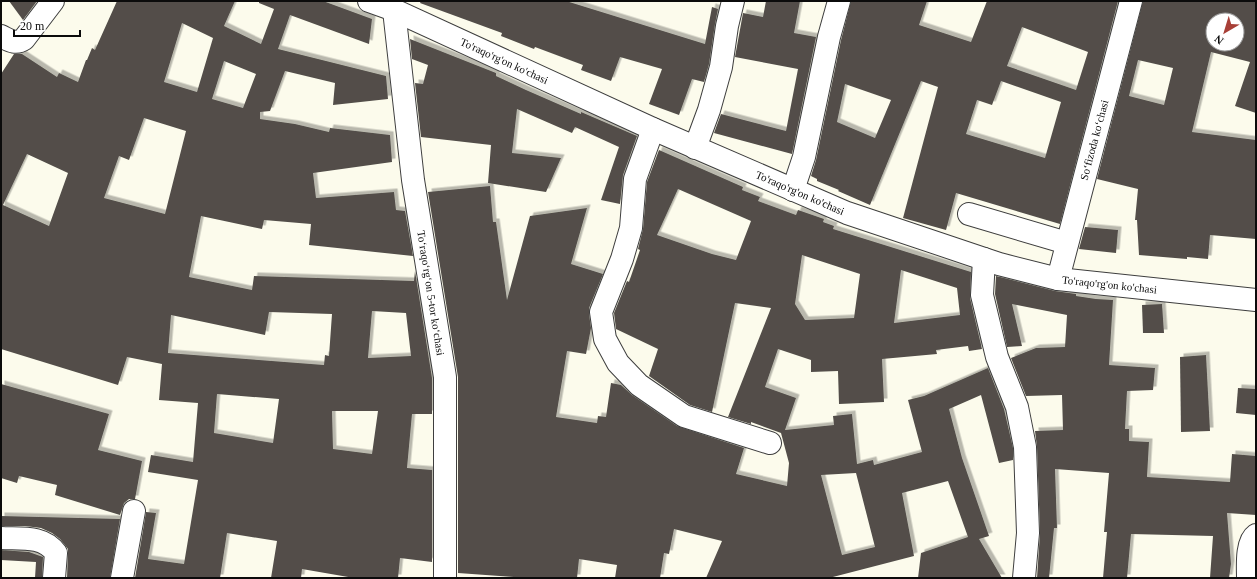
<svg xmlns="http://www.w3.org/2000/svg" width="1257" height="579" viewBox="0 0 1257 579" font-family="'Times New Roman',serif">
<defs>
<filter id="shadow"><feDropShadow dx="3.5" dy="-3.5" stdDeviation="0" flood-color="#0004"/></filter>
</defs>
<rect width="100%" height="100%" fill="#fcfbec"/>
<g fill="#524e49" fill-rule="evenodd" filter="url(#shadow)">
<path d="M 9,1 L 37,1 L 23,20 Z"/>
<path d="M 117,1 L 235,1 L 224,26 L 261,44 L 274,9 L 259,3 L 259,1 L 323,1 L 372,19 L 369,44 L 290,15 L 278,49 L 386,76 L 388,99 L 333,105 L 335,83 L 285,71 L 270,111 L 260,112 L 260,119 L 295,124 L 329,132 L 330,128 L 390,135 L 392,162 L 313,173 L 316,198 L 394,192 L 396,210 L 405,211 L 413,256 L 309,245 L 311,224 L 264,220 L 262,229 L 201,216 L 189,277 L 252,290 L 254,276 L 414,281 L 415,271 L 432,378 L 432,414 L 412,414 L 407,468 L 432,470 L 432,562 L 400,558 L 398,578 L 354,578 L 302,569 L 301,578 L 271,578 L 277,541 L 227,533 L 220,578 L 135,578 L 146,512 L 156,513 L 148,559 L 184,564 L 198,480 L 148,472 L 151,455 L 193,462 L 198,403 L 159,400 L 162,364 L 127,357 L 118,385 L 1,349 L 1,74 L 14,54 L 22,54 L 57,77 L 59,73 L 78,82 L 86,60 L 87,60 L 92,48 L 95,50 ZM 182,23 L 213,38 L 197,92 L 164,82 ZM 224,61 L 256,74 L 243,108 L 212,99 ZM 144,118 L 186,131 L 165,214 L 104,198 L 119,156 L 129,160 ZM 27,154 L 68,173 L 49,226 L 3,205 ZM 372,311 L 406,313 L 411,356 L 368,358 ZM 269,312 L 332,314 L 329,356 L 325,355 L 324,365 L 168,353 L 171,315 L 265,335 ZM 217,394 L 279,399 L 273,443 L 214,433 ZM 332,411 L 378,411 L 372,454 L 333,449 Z"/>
<path d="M 421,1 L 566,1 L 705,44 L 712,7 L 718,9 L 715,24 L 709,64 L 704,82 L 692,79 L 679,115 L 649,104 L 662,69 L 620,57 L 611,81 L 581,70 L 583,65 L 535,47 L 534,49 L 501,36 L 502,33 L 420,3 Z"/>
<path d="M 766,1 L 800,1 L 794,33 L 816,37 L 792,154 L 714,133 L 721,114 L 786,131 L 798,69 L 735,57 L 743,13 L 763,17 Z"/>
<path d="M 851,1 L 927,1 L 919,25 L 971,42 L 987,1 L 1118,1 L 1060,224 L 956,193 L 946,230 L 903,218 L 938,87 L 921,81 L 870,205 L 838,191 L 839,190 L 817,181 L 817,179 L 811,176 L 816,160 L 841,40 ZM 1022,27 L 1088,52 L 1076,90 L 1007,66 ZM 1001,81 L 1061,102 L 1045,158 L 966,134 L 977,100 L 992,105 ZM 845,84 L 891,100 L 875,138 L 837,122 Z"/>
<path d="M 1143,1 L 1256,1 L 1256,113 L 1235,106 L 1250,62 L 1211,52 L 1192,132 L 1256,140 L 1256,239 L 1210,235 L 1208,259 L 1187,257 L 1187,259 L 1139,255 L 1137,220 L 1135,220 L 1138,189 L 1097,179 ZM 1213,20 L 1237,20 L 1237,44 L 1213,44 ZM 1138,60 L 1173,68 L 1164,105 L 1129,96 Z"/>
<path d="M 410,39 L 496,73 L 496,76 L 526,90 L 581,114 L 581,112 L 637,136 L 623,175 L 620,204 L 601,200 L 619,147 L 575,127 L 572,133 L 517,109 L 512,153 L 561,158 L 546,192 L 488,183 L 491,145 L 421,137 L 415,83 L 423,84 L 428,65 L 412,59 Z"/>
<path d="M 659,150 L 743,187 L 742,190 L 760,197 L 758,201 L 796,215 L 798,210 L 824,219 L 823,222 L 834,226 L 833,229 L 971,272 L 970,298 L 982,349 L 969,351 L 968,346 L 936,350 L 937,354 L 882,359 L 884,402 L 839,404 L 838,371 L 811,372 L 811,360 L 778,349 L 765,387 L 796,398 L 785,430 L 834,425 L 833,416 L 852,414 L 857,464 L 873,460 L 874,465 L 922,452 L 908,400 L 924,396 L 988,368 L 1004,409 L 1013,448 L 1013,460 L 999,463 L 981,395 L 949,409 L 962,458 L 989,536 L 979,539 L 1002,578 L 918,578 L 921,553 L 968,537 L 948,481 L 902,493 L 914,556 L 829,578 L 706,578 L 722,541 L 674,529 L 669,554 L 664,553 L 660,578 L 615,578 L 617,565 L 579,559 L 577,578 L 528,578 L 458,573 L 458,377 L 428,192 L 490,186 L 493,222 L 496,222 L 507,300 L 530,216 L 587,208 L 571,264 L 603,274 L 589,308 L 589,314 L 591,328 L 586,354 L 567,351 L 556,417 L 597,423 L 598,416 L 606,417 L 611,383 L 621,385 L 632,395 L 677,426 L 744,448 L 736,474 L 787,486 L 789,463 L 781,433 L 751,422 L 751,424 L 728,417 L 771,308 L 735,303 L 712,412 L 690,405 L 649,376 L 658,349 L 616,329 L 614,313 L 627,281 L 629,282 L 640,250 L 638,249 L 643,229 L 647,182 ZM 678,189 L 751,221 L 736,260 L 712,254 L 657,235 ZM 802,255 L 860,274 L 854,318 L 805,320 L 795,304 ZM 901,270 L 957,288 L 960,315 L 894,323 ZM 856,473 L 875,547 L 842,555 L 821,475 Z"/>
<path d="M 1085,227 L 1118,230 L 1116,253 L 1079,249 Z"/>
<path d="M 996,276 L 1055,291 L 1076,294 L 1076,296 L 1096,299 L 1113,300 L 1109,365 L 1155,368 L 1153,390 L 1127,391 L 1125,429 L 1129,429 L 1129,441 L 1149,442 L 1147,477 L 1230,482 L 1232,454 L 1256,456 L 1256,515 L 1227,513 L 1231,564 L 1229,578 L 1210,578 L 1213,536 L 1131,534 L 1127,578 L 1103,578 L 1107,532 L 1104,532 L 1109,473 L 1055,469 L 1057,528 L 1054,528 L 1049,578 L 1037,578 L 1040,533 L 1037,447 L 1035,431 L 1063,430 L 1062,395 L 1026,396 L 1011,358 L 1036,348 L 1065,347 L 1067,315 L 1012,304 L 1022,346 L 1007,347 L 995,294 Z"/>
<path d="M 1162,304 L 1164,333 L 1143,333 L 1142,305 Z"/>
<path d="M 1206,355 L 1210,431 L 1181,432 L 1180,357 Z"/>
<path d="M 1,384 L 109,414 L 98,450 L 142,461 L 135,499 L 129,499 L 124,503 L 120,515 L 55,495 L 57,485 L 19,476 L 17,483 L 1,478 Z"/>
<path d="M 1238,388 L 1256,389 L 1256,415 L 1236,413 Z"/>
<path d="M 1,516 L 120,519 L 110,578 L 67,578 L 68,549 L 60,539 L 52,533 L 41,528 L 25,526 L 1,526 Z"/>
<path d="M 1,550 L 29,552 L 43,557 L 42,578 L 35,578 L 36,562 L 1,560 Z"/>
</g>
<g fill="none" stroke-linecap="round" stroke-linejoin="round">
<defs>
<g id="minor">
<path id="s1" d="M 369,1 L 394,10 L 653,129 L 847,213 L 984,259 L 999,264 L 1058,279 L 1256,300"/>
<path d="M 394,10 L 413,180 L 445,377 L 445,578"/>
<path d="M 1,36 C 9,40 15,45 24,39 L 53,1"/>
<path d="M 653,129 L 635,179 L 631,228 L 622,259 L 601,312 L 605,339 L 618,363 L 639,385 L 684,416 L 770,443"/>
<path d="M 695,148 L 709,110 L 721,67 L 727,26 L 733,1"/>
<path d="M 793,190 L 804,157 L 829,37 L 839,1"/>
<path d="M 969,214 L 1067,243"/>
<path d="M 984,259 L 982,295 L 997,357 L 1017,407 L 1025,447 L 1028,533 L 1024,578"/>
<path d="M 1058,279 L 1131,1"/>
<path d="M 1,538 C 21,539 43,535 56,553 L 54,578"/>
<path d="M 122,578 L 134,511"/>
<path d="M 1248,578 C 1248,567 1246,542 1256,535"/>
</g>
</defs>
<use href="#minor" stroke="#3e3e3e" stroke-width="24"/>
<use href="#minor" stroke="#fff" stroke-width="22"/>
</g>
<g text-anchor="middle" stroke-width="4" stroke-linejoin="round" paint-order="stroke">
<g font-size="11" fill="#0b0b0b" stroke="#fff">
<text dy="4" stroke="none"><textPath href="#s1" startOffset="148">To'raqo'rg'on ko'chasi</textPath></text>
<text transform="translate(1094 140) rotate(-75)" y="4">Soʻfizoda koʻchasi</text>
<text dy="4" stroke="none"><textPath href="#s1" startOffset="472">To'raqo'rg'on ko'chasi</textPath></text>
<text dy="4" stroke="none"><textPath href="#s1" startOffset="796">To'raqo'rg'on ko'chasi</textPath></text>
<text transform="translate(431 293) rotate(81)" y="4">Toʻraqoʻrgʻon 5-tor koʻchasi</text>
</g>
</g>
<rect width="1257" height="579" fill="none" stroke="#0b0b0b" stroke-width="4"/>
<g transform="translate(1225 32) rotate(218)"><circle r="19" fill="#ffffff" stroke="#9d9d9d"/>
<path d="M0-3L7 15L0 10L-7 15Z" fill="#a83f37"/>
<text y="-6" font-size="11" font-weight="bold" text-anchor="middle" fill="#0b0b0b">N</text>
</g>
<path d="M14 30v6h66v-6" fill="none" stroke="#0b0b0b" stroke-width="2"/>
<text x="20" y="30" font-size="12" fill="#0b0b0b" stroke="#ffffff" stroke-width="3" paint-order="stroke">20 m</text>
</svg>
